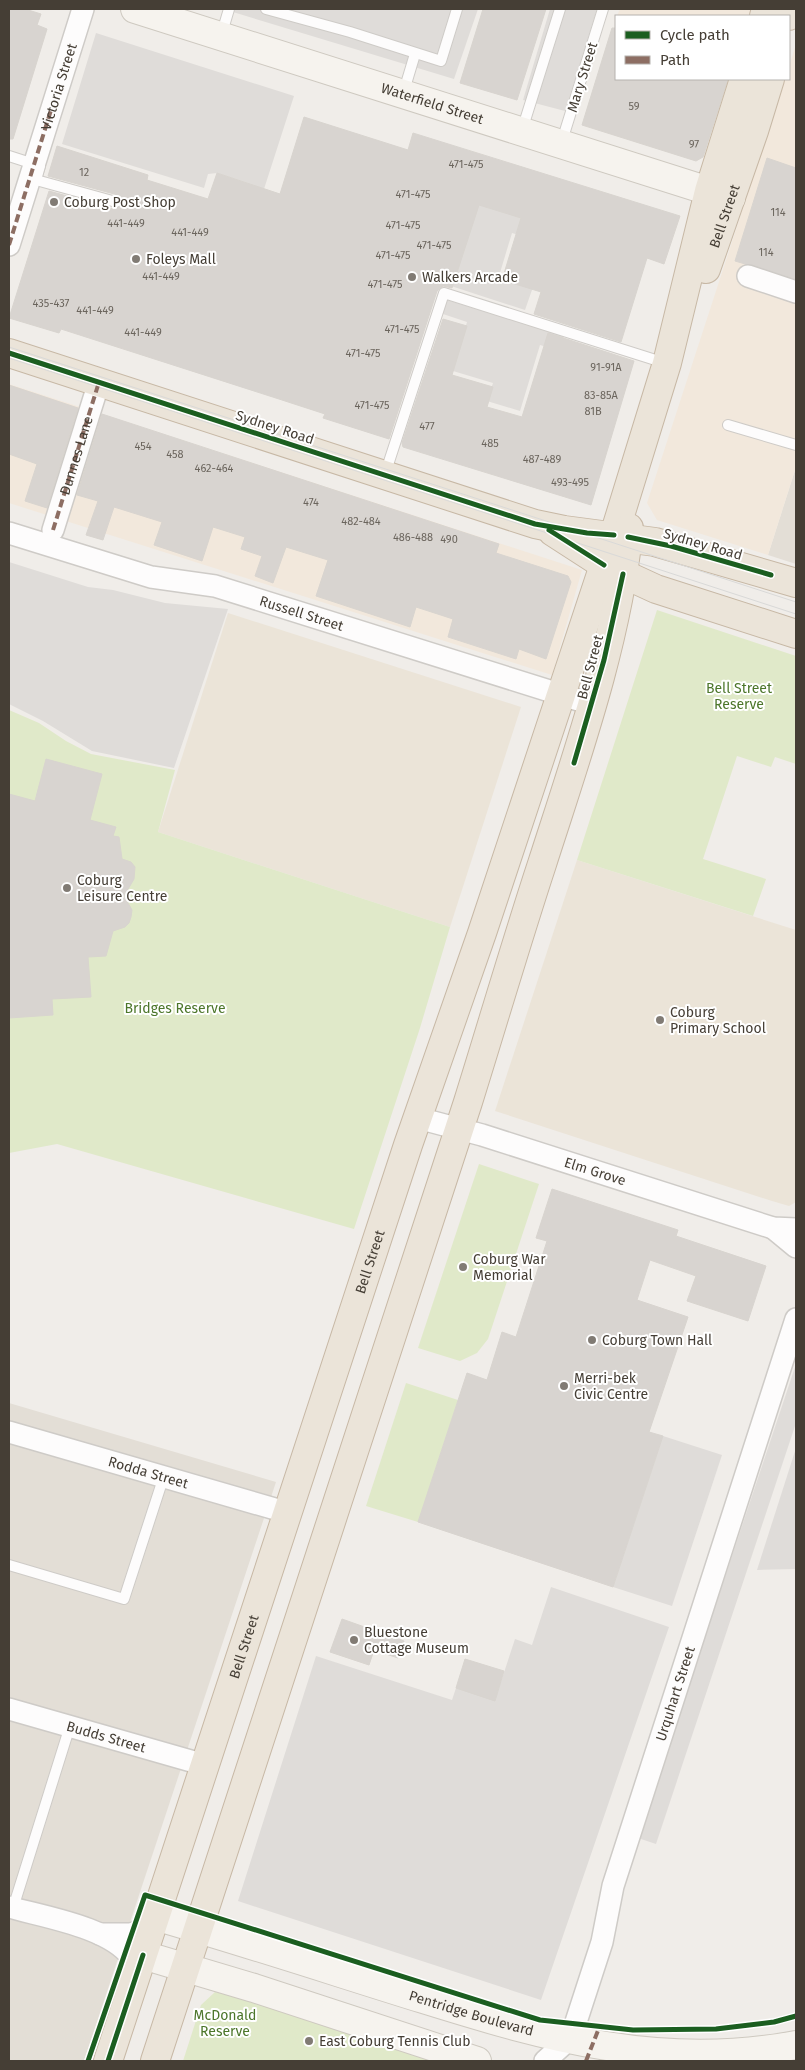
<svg xmlns="http://www.w3.org/2000/svg" width="805" height="2070" viewBox="0 0 805 2070" font-family="'Fira Sans',sans-serif">
<rect width="100%" height="100%" fill="#f0ede9"/>
<g fill="#e3ded6">
<path d="M 796,467 L 796,564 L 768,555 Z"/>
<path d="M 9,1403 L 276,1482 L 84,2061 L 9,2061 Z"/>
</g>
<g fill="#f2e8dc">
<path d="M 620,9 L 754,9 L 752,16 L 617,16 Z"/>
<path d="M 796,44 L 796,467 L 768,555 L 657,520 L 647,503 L 785,79 L 789,79 L 789,67 Z"/>
<path d="M 9,384 L 582,570 L 552,675 L 9,503 Z"/>
</g>
<g fill="#ebe4d8">
<path d="M 228,613 L 521,707 L 450,927 L 158,832 Z"/>
<path d="M 577,860 L 796,930 L 796,1202 L 789,1206 L 772,1201 L 495,1111 Z"/>
</g>
<g fill="#e0e9c9">
<path d="M 657,610 L 796,656 L 796,764 L 775,757 L 771,767 L 737,756 L 703,859 L 766,879 L 753,916 L 577,860 Z"/>
<path d="M 9,710 L 39,723 L 66,741 L 91,754 L 175,770 L 158,832 L 450,927 L 420,1028 L 354,1229 L 57,1144 L 9,1153 Z"/>
<path d="M 479,1164 L 539,1184 L 488,1339 L 477,1353 L 460,1361 L 418,1348 Z"/>
<path d="M 406,1383 L 458,1400 L 418,1522 L 366,1506 Z"/>
<path d="M 215,1992 L 232,1995 L 432,2061 L 183,2061 L 201,2005 Z"/>
</g>
<g fill="#dfdcd9">
<path d="M 223,9 L 478,9 L 454,79 Z"/>
<path d="M 550,9 L 597,9 L 565,111 L 523,100 Z"/>
<path d="M 96,33 L 294,96 L 264,189 L 217,173 L 208,174 L 204,188 L 62,144 Z"/>
<path d="M 477,201 L 556,226 L 550,244 L 512,233 L 499,276 L 533,287 L 525,310 L 451,286 Z"/>
<path d="M 447,300 L 564,336 L 560,351 L 540,345 L 520,411 L 487,401 L 493,383 L 453,371 L 467,322 L 443,314 Z"/>
<path d="M 9,562 L 88,587 L 113,590 L 165,603 L 228,609 L 174,768 L 92,751 L 43,721 L 9,704 Z"/>
<path d="M 796,1364 L 796,1423 L 656,1844 L 638,1838 Z"/>
<path d="M 663,1436 L 722,1455 L 672,1606 L 613,1587 Z"/>
<path d="M 796,1448 L 796,1569 L 757,1570 Z"/>
<path d="M 551,1587 L 669,1627 L 541,2000 L 238,1901 L 316,1656 L 452,1700 L 456,1688 L 495,1700 L 515,1639 L 532,1645 Z"/>
</g>
<g fill="#d8d4d0" stroke="#d8d4cf">
<path d="M 9,9 L 25,9 L 41,14 L 37,25 L 47,29 L 13,139 L 9,139 Z"/>
<path d="M 483,9 L 546,9 L 517,100 L 460,83 Z"/>
<path d="M 612,28 L 616,28 L 616,79 L 728,79 L 703,157 L 696,161 L 582,125 Z"/>
<path d="M 304,117 L 408,150 L 413,133 L 680,216 L 664,264 L 647,258 L 621,342 L 534,314 L 541,292 L 502,280 L 521,218 L 479,205 L 452,288 L 443,286 L 437,291 L 389,439 L 323,418 L 325,414 L 282,400 L 61,329 L 59,333 L 9,318 L 49,191 L 114,209 L 122,204 L 122,200 L 118,195 L 48,176 L 57,146 L 148,175 L 147,180 L 208,199 L 217,173 L 280,194 Z"/>
<path d="M 767,158 L 796,168 L 796,279 L 735,261 Z"/>
<path d="M 443,319 L 467,326 L 452,375 L 493,387 L 487,407 L 522,417 L 548,333 L 634,361 L 591,505 L 403,447 L 402,443 Z"/>
<path d="M 9,385 L 78,408 L 47,508 L 25,501 L 37,464 L 9,454 Z"/>
<path d="M 102,414 L 499,544 L 496,553 L 568,576 L 571,582 L 546,659 L 519,649 L 516,659 L 448,637 L 453,619 L 416,607 L 410,627 L 316,596 L 328,560 L 286,547 L 273,583 L 255,576 L 262,556 L 241,549 L 245,537 L 213,527 L 202,561 L 154,545 L 162,522 L 114,507 L 103,540 L 86,535 L 98,501 L 77,495 Z"/>
<path d="M 46,759 L 102,774 L 90,820 L 116,827 L 113,836 L 119,837 L 122,859 L 131,862 L 135,867 L 134,879 L 124,896 L 132,910 L 131,917 L 129,923 L 125,927 L 113,931 L 106,956 L 88,957 L 91,997 L 52,999 L 53,1015 L 9,1018 L 9,794 L 35,801 Z"/>
<path d="M 552,1189 L 678,1230 L 676,1236 L 766,1266 L 748,1321 L 687,1301 L 696,1276 L 650,1260 L 637,1300 L 688,1317 L 649,1432 L 663,1436 L 613,1587 L 418,1522 L 467,1373 L 487,1380 L 502,1332 L 516,1337 L 547,1241 L 536,1238 Z"/>
<path d="M 342,1619 L 404,1641 L 398,1658 L 374,1650 L 369,1665 L 330,1652 Z"/>
<path d="M 465,1659 L 504,1671 L 495,1701 L 456,1688 Z"/>
</g>
<g fill="none" stroke-linecap="round" stroke-linejoin="round">
<defs>
<g id="lane">
<path d="M 266,9 L 350,32 L 441,61 L 457,9"/>
<path d="M 221,36 L 229,9"/>
<path d="M 403,94 L 415,54"/>
<path d="M 522,130 L 560,9"/>
<path d="M 561,144 L 603,9"/>
<path d="M 9,156 L 40,166 L 36,180 L 116,202"/>
<path d="M 728,425 L 796,445"/>
<path d="M 385,474 L 444,293 L 665,363"/>
<path d="M 9,1565 L 124,1599 L 164,1476"/>
<path d="M 13,1908 L 70,1726"/>
</g>
<g id="street">
<path id="s1" d="M 9,245 L 83,9"/>
<path d="M 748,276 L 796,292"/>
<path d="M 53,530 L 99,382"/>
<path id="s2" d="M 9,533 L 151,577 L 215,586 L 591,704"/>
<path id="s3" d="M 418,1118 L 482,1135 L 773,1228 L 796,1229"/>
<path d="M 773,1228 L 796,1247"/>
<path id="s4" d="M 9,1432 L 289,1513"/>
<path id="s5" d="M 9,1709 L 205,1765"/>
<path d="M 9,1907 C 44,1917 110,1927 132,1958 C 134,1962 135,1968 137,1972"/>
<path d="M 100,1934 L 131,1934 L 151,1927"/>
<path id="s6" d="M 545,2061 L 566,2042 L 575,2025 L 602,1942 L 613,1886 L 796,1319"/>
</g>
<g id="secondary">
<path id="s7" d="M 135,9 L 731,198"/>
<path id="s8" d="M 155,1916 C 245,1942 333,1971 423,1999 C 548,2038 663,2070 796,2045"/>
<path d="M 143,1955 L 254,1988 L 477,2061"/>
</g>
<g id="highway">
<path d="M 764,16 L 766,9"/>
<path d="M 789,16 L 791,9"/>
<path id="s9" d="M 706,269 L 754,131 L 770,79"/>
<path d="M 9,353 L 535,524 L 564,530 L 655,542 L 796,583"/>
<path d="M 553,532 L 604,565 L 656,589 L 796,634"/>
<path id="s10" d="M 108,2061 L 408,1145 L 482,933 L 614,535 L 667,363 L 709,191 L 744,79"/>
<path d="M 155,2061 L 468,1102 C 493,1022 516,943 542,864 C 577,755 617,643 629,528"/>
</g>
</defs>
<use href="#lane" stroke="#cecbc7" stroke-width="12"/>
<use href="#street" stroke="#cecbc7" stroke-width="24"/>
<use href="#secondary" stroke="#cec9c0" stroke-width="30"/>
<use href="#highway" stroke="#c7b8a5" stroke-width="30"/>
<use href="#lane" stroke="#fdfcfc" stroke-width="10"/>
<use href="#street" stroke="#fdfcfc" stroke-width="21"/>
<use href="#secondary" stroke="#f6f3ee" stroke-width="28"/>
<use href="#highway" stroke="#ebe4d9" stroke-width="28"/>
<g stroke="#d9d9d8" stroke-width="1">
<path d="M 9,347 L 796,602"/>
<path d="M 9,358 L 796,614"/>
</g>
<g stroke="#8d6e63" stroke-width="4" stroke-dasharray="8 4" stroke-linecap="butt">
<path d="M 9,245 L 51,110"/>
<path id="s11" d="M 53,530 L 99,382"/>
<path d="M 586,2061 L 599,2028"/>
</g>
<defs>
<g id="cycleway">
<path d="M 9,353 L 535,524 L 587,533 L 614,535"/>
<path d="M 549,530 L 604,565"/>
<path d="M 628,537 L 671,546 L 771,575"/>
<path d="M 574,763 L 604,660 L 623,574"/>
<path d="M 88,2061 L 145,1895 L 540,2020 L 633,2030 L 716,2029 L 774,2022 L 796,2016"/>
<path d="M 108,2061 L 143,1955"/>
</g>
</defs>
<use href="#cycleway" stroke="#fff" stroke-width="8"/>
<use href="#cycleway" stroke="#1b5e20" stroke-width="5"/>
</g>
<g fill="#817b74" stroke="#fff" stroke-width="2">
<circle cx="54" cy="202" r="5"/>
<circle cx="136" cy="259" r="5"/>
<circle cx="412" cy="277" r="5"/>
<circle cx="67" cy="888" r="5"/>
<circle cx="660" cy="1020" r="5"/>
<circle cx="463" cy="1267" r="5"/>
<circle cx="592" cy="1340" r="5"/>
<circle cx="564" cy="1386" r="5"/>
<circle cx="354" cy="1640" r="5"/>
<circle cx="309" cy="2041" r="5"/>
</g>
<g text-anchor="middle" stroke-width="4" stroke-linejoin="round" paint-order="stroke">
<g font-size="11" fill="#6b655d">
<text x="634" y="110">59</text>
<text x="694" y="148">97</text>
<text x="466" y="168">471-475</text>
<text x="84" y="176">12</text>
<text x="413" y="198">471-475</text>
<text x="778" y="216">114</text>
<text x="126" y="227">441-449</text>
<text x="403" y="229">471-475</text>
<text x="190" y="236">441-449</text>
<text x="434" y="249">471-475</text>
<text x="766" y="256">114</text>
<text x="393" y="259">471-475</text>
<text x="161" y="280">441-449</text>
<text x="385" y="288">471-475</text>
<text x="51" y="307">435-437</text>
<text x="95" y="314">441-449</text>
<text x="402" y="333">471-475</text>
<text x="143" y="336">441-449</text>
<text x="363" y="357">471-475</text>
<text x="606" y="371">91-91A</text>
<text x="601" y="399">83-85A</text>
<text x="372" y="409">471-475</text>
<text x="593" y="415">81B</text>
<text x="427" y="430">477</text>
<text x="490" y="447">485</text>
<text x="143" y="450">454</text>
<text x="175" y="458">458</text>
<text x="542" y="463">487-489</text>
<text x="214" y="472">462-464</text>
<text x="570" y="486">493-495</text>
<text x="311" y="506">474</text>
<text x="361" y="525">482-484</text>
<text x="413" y="541">486-488</text>
<text x="449" y="543">490</text>
</g>
<g font-size="14" fill="#453e35" stroke="#fff">
<text transform="translate(582 77) rotate(-73)" y="5">Mary Street</text>
<text dy="5" stroke="none"><textPath href="#s1" startOffset="166">Victoria Street</textPath></text>
<text dy="5" stroke="none"><textPath href="#s7" startOffset="312">Waterfield Street</textPath></text>
<text dy="5" stroke="none"><textPath href="#s9" startOffset="56">Bell Street</textPath></text>
<text transform="translate(275 427) rotate(18)" y="5">Sydney Road</text>
<text dy="5" stroke="none"><textPath href="#s11" startOffset="78">Dunnes Lane</textPath></text>
<text transform="translate(703 544) rotate(16)" y="5">Sydney Road</text>
<text dy="5" stroke="none"><textPath href="#s2" startOffset="304">Russell Street</textPath></text>
<text transform="translate(590 667) rotate(-75)" y="5">Bell Street</text>
<text dy="5" stroke="none"><textPath href="#s3" startOffset="185">Elm Grove</textPath></text>
<text dy="5" stroke="none"><textPath href="#s10" startOffset="841">Bell Street</textPath></text>
<text dy="5" stroke="none"><textPath href="#s4" startOffset="145">Rodda Street</textPath></text>
<text dy="5" stroke="none"><textPath href="#s10" startOffset="436">Bell Street</textPath></text>
<text dy="5" stroke="none"><textPath href="#s6" startOffset="394">Urquhart Street</textPath></text>
<text dy="5" stroke="none"><textPath href="#s5" startOffset="101">Budds Street</textPath></text>
<text dy="5" stroke="none"><textPath href="#s8" startOffset="331">Pentridge Boulevard</textPath></text>
</g>
<g font-size="14" fill="#453e35" stroke="#fff" text-anchor="start">
<text x="64" y="207">Coburg Post Shop</text>
<text x="146" y="264">Foleys Mall</text>
<text x="422" y="282">Walkers Arcade</text>
<text x="77" y="885">Coburg<tspan x="77" dy="16">Leisure Centre</tspan></text>
<text x="670" y="1017">Coburg<tspan x="670" dy="16">Primary School</tspan></text>
<text x="473" y="1264">Coburg War<tspan x="473" dy="16">Memorial</tspan></text>
<text x="602" y="1345">Coburg Town Hall</text>
<text x="574" y="1383">Merri-bek<tspan x="574" dy="16">Civic Centre</tspan></text>
<text x="364" y="1637">Bluestone<tspan x="364" dy="16">Cottage Museum</tspan></text>
<text x="319" y="2046">East Coburg Tennis Club</text>
</g>
<g font-size="14" fill="#4c762a" stroke="#fff">
<text x="739" y="693">Bell Street<tspan x="739" dy="16">Reserve</tspan></text>
<text x="175" y="1013">Bridges Reserve</text>
<text x="225" y="2020">McDonald<tspan x="225" dy="16">Reserve</tspan></text>
</g>
</g>
<rect width="805" height="2070" fill="none" stroke="#453e35" stroke-width="20"/>
<rect x="615" y="15" width="175" height="65" fill="#ffffff" stroke="#b5b2ae"/>
<rect x="625" y="31" width="25" height="8" fill="#1b5e20" stroke="#b5b2ae"/>
<text x="660" y="40" font-size="15" fill="#453e35">Cycle path</text>
<rect x="625" y="56" width="25" height="8" fill="#8d6e63" stroke="#b5b2ae"/>
<text x="660" y="65" font-size="15" fill="#453e35">Path</text>
</svg>
